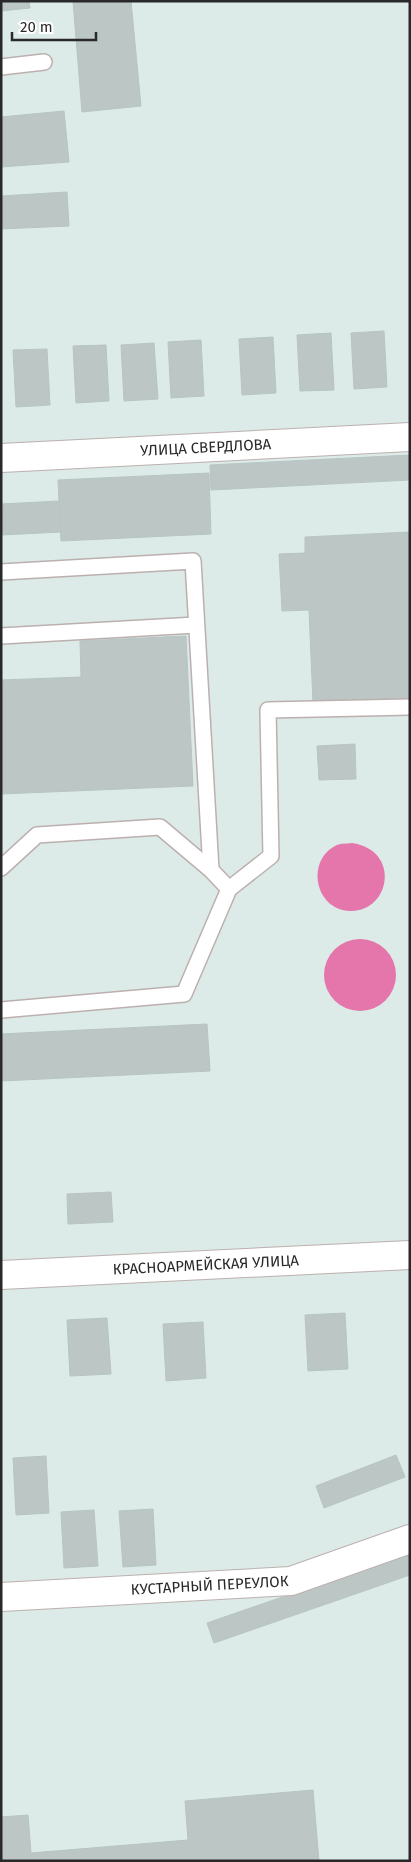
<svg xmlns="http://www.w3.org/2000/svg" width="411" height="1862" viewBox="0 0 411 1862" font-family="'Fira Sans',sans-serif">
<rect width="100%" height="100%" fill="#dceae8"/>
<g fill="#e576ac">
<path d="M 352,843 C 401,850 391,912 350,911 C 315,910 305,860 337,845 C 341,843 347,844 352,843 Z"/>
<circle cx="360" cy="975" r="36"/>
</g>
<g fill="#bcc6c4" stroke="#b6c5c4">
<path d="M 1,1 L 29,1 L 30,8 L 1,11 Z"/>
<path d="M 73,1 L 131,1 L 141,106 L 82,112 Z"/>
<path d="M 64,111 L 69,162 L 1,167 L 1,117 Z"/>
<path d="M 67,192 L 69,226 L 1,229 L 1,196 Z"/>
<path d="M 384,331 L 387,387 L 354,389 L 351,333 Z"/>
<path d="M 331,333 L 334,390 L 300,391 L 297,335 Z"/>
<path d="M 273,337 L 276,393 L 242,395 L 239,339 Z"/>
<path d="M 201,340 L 204,396 L 171,398 L 168,342 Z"/>
<path d="M 154,343 L 158,399 L 124,401 L 121,345 Z"/>
<path d="M 106,345 L 109,401 L 76,403 L 73,346 Z"/>
<path d="M 47,349 L 50,405 L 16,407 L 13,350 Z"/>
<path d="M 410,455 L 410,480 L 211,490 L 210,465 Z"/>
<path d="M 209,473 L 211,534 L 61,541 L 58,480 Z"/>
<path d="M 59,501 L 61,532 L 1,535 L 1,504 Z"/>
<path d="M 410,532 L 410,698 L 313,703 L 309,610 L 282,611 L 279,554 L 305,553 L 305,537 Z"/>
<path d="M 186,636 L 193,786 L 1,794 L 1,680 L 81,677 L 80,641 Z"/>
<path d="M 355,744 L 356,779 L 319,780 L 317,746 Z"/>
<path d="M 207,1024 L 210,1071 L 1,1081 L 1,1034 Z"/>
<path d="M 111,1192 L 113,1222 L 68,1224 L 67,1194 Z"/>
<path d="M 345,1313 L 348,1369 L 308,1371 L 305,1315 Z"/>
<path d="M 107,1318 L 111,1374 L 70,1376 L 67,1320 Z"/>
<path d="M 203,1322 L 206,1378 L 166,1381 L 163,1324 Z"/>
<path d="M 396,1455 L 405,1477 L 324,1508 L 316,1486 Z"/>
<path d="M 46,1456 L 49,1513 L 16,1515 L 13,1458 Z"/>
<path d="M 153,1509 L 156,1565 L 123,1567 L 119,1511 Z"/>
<path d="M 94,1510 L 98,1566 L 64,1568 L 61,1512 Z"/>
<path d="M 410,1553 L 410,1575 L 214,1643 L 207,1623 Z"/>
<path d="M 313,1790 L 319,1861 L 1,1861 L 1,1817 L 28,1815 L 31,1853 L 188,1840 L 185,1801 Z"/>
</g>
<g fill="none" stroke-linecap="round" stroke-linejoin="round">
<defs>
<g id="lane">
<path d="M 1,67 L 44,62"/>
<path d="M 1,572 L 193,561 L 211,870"/>
<path d="M 1,636 L 196,625"/>
<path d="M 1,868 L 37,835 L 160,827 L 211,870 L 229,889 L 271,856 L 268,710 L 410,707"/>
<path d="M 1,1010 L 184,994 L 229,889"/>
</g>
<g id="street">
<path id="s1" d="M 1,458 L 410,437"/>
<path id="s2" d="M 1,1275 L 410,1255"/>
<path id="s3" d="M 1,1597 L 291,1581 L 410,1539"/>
</g>
</defs>
<use href="#lane" stroke="#bcb0af" stroke-width="18"/>
<use href="#street" stroke="#bcb0af" stroke-width="30"/>
<use href="#lane" stroke="#fff" stroke-width="15"/>
<use href="#street" stroke="#fff" stroke-width="28"/>
</g>
<g text-anchor="middle" stroke-width="4" stroke-linejoin="round" paint-order="stroke">
<g font-size="15" fill="#292929" stroke="#fff">
<text dy="5" stroke="none"><textPath href="#s1" startOffset="205">УЛИЦА СВЕРДЛОВА</textPath></text>
<text dy="5" stroke="none"><textPath href="#s2" startOffset="205">КРАСНОАРМЕЙСКАЯ УЛИЦА</textPath></text>
<text dy="5" stroke="none"><textPath href="#s3" startOffset="209">КУСТАРНЫЙ ПЕРЕУЛОК</textPath></text>
</g>
</g>
<rect width="411" height="1862" fill="none" stroke="#292929" stroke-width="5"/>
<path d="M12 32v8h84v-8" fill="none" stroke="#292929" stroke-width="2.5"/>
<text x="20" y="32" font-size="15" fill="#292929" stroke="#ffffff" stroke-width="4" paint-order="stroke">20 m</text>
</svg>
